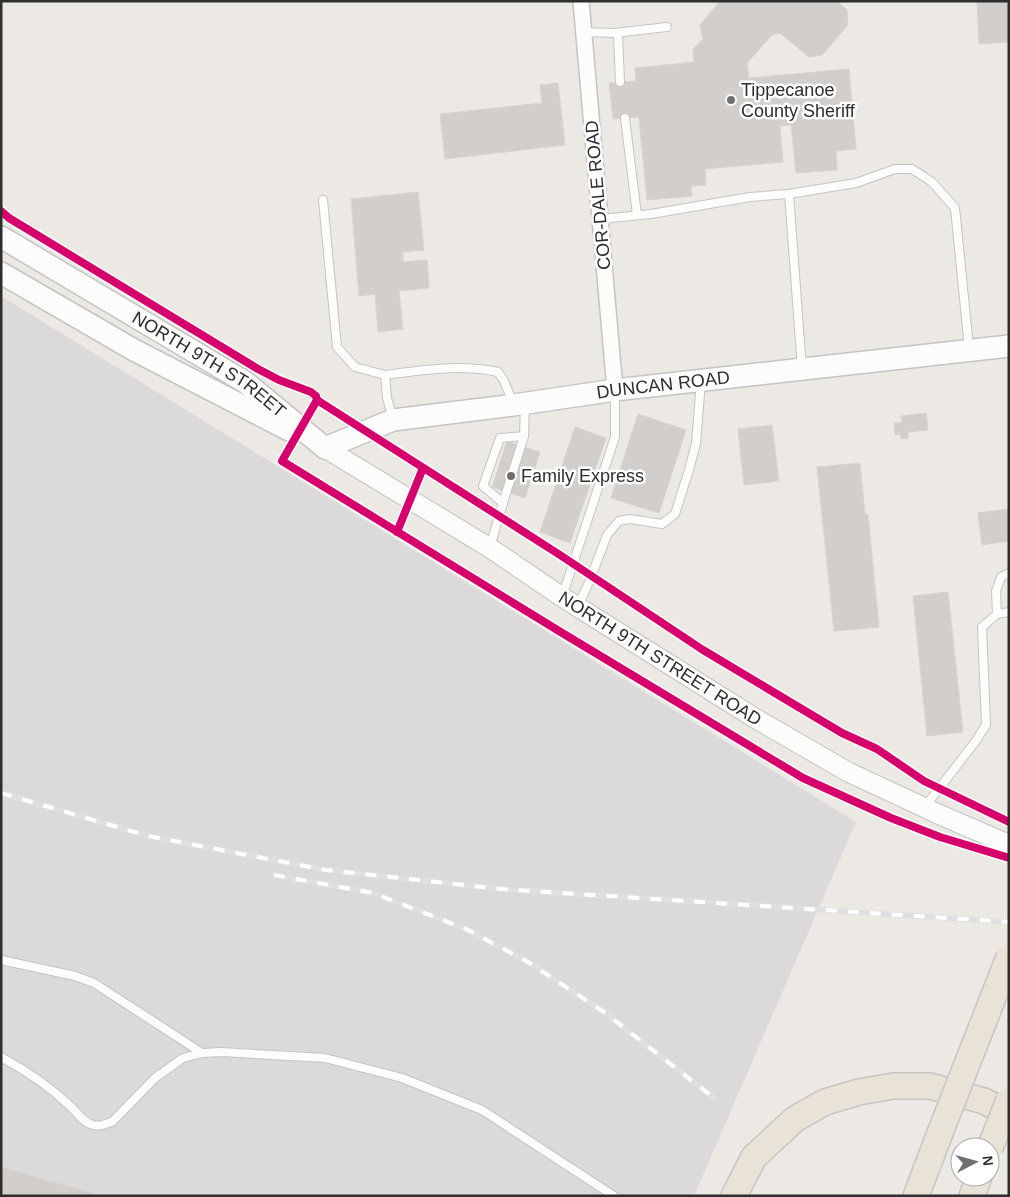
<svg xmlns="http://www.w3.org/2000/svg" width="1010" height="1197" viewBox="0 0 1010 1197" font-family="Arial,sans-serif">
<rect width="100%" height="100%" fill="#ece8e4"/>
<path fill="#dcd9db" d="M 1,296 L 856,822 L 694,1196 L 1,1196 Z"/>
<g fill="#d1cecb" stroke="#d7d4d0">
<path d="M 720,1 L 837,1 L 847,10 L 848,25 L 822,55 L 809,57 L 780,33 L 772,35 L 747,63 L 749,78 L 849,69 L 856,149 L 836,151 L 837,170 L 796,173 L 791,125 L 780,126 L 783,162 L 705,169 L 706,185 L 691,186 L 692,196 L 647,200 L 639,117 L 613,119 L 609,83 L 636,81 L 635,68 L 694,62 L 693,49 L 703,39 L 700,25 Z"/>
<path d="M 977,1 L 1009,1 L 1009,42 L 979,44 Z"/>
<path d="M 558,83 L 565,145 L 445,159 L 440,114 L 542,103 L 540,85 Z"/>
<path d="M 418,192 L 424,250 L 403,252 L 403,262 L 427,260 L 429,288 L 399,291 L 403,329 L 378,332 L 375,294 L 359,296 L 351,199 Z"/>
<path d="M 926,413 L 928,430 L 908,432 L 908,438 L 901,439 L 900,434 L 895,435 L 894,423 L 902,423 L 901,416 Z"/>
<path d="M 638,414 L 686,430 L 659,513 L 611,498 Z"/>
<path d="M 772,425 L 779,481 L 744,485 L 738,429 Z"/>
<path d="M 575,427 L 606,438 L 570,543 L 540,532 Z"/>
<path d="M 507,441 L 540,452 L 525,498 L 492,487 Z"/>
<path d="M 860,463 L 865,514 L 868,515 L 879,627 L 834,631 L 817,467 Z"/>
<path d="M 1009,509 L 1009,541 L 982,545 L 978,513 Z"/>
<path d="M 948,592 L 963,732 L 927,736 L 913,596 Z"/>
<path d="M 1,1167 L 102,1196 L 1,1196 Z"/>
</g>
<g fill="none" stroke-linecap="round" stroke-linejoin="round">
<defs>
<g id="service">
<path d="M 583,32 L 614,33 L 618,35 L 620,82"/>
<path d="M 614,33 L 667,27"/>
<path d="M 625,118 L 637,215"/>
<path d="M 789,194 L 802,369"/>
<path d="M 323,200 L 337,347 L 355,367 L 385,375 L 387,398 L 393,419"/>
<path d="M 601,219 L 651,214 L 750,197 L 789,194 L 856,183 L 895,169 L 912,169 L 932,182 L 955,208 L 969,348"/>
<path d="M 385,375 C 422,370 460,364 498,372 L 504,381 L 513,403"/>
<path d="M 503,503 L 524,436"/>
<path d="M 490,547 L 503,503 L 483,486 L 500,438 L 524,436 L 525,404"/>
<path d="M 562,597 L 615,437 L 615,392"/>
<path d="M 578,606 L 590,580 L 607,535 L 619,521 L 630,519 L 662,524 L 675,514 L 689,470 L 696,443 L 701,381"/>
<path d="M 997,614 L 996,591 L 1001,577 L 1009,573"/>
<path d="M 924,808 L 975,742 L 986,725 L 982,627 L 997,614 L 1009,612"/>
<path d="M 1,960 L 75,976 L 94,983 L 202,1053"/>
<path d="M 1,1057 C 25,1070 49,1086 69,1105 C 77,1112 82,1122 93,1125 C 99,1127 106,1124 112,1122 L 155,1078 L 183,1058 L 202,1053 L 221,1052 L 325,1058 L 402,1078 L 482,1110 L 614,1196"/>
</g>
<path id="minor" d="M 581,1 L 615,390"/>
<g id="tertiary">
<path id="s1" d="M 325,448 L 490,548 L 562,597 L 753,717 L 848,772 L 936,813 L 1003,842 L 1009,843"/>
</g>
<g id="secondary">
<path id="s2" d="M 1,237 L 245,382 L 325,448"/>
<path d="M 1,273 L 134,350 L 289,430"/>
<path id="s3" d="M 325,448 L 393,420 L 514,405 L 615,390 L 1009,346"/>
</g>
<g id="trunk">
<path d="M 734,1196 L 754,1157 L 795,1119 L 825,1102 L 859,1092 L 893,1086 L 930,1086 L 984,1101 L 1009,1114"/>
<path d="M 916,1196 L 940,1133"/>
<path d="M 972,1196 L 979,1177"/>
</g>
</defs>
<use href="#service" stroke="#c5c4c5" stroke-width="10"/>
<use href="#minor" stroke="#c5c4c5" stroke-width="18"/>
<use href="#tertiary" stroke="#c5c4c5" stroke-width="21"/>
<use href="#secondary" stroke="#c5c4c5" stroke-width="24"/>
<use href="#trunk" stroke="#c6c5c4" stroke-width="28"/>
<use href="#service" stroke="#fcfcfb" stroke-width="8"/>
<use href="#minor" stroke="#fcfcfb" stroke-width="15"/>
<use href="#tertiary" stroke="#fcfcfb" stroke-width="19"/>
<use href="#secondary" stroke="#fcfcfb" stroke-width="21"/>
<use href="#trunk" stroke="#e9e2d6" stroke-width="25"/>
<defs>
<g id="rail">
<path d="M 1,793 L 148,836 L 326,870 L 501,889 L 1009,922"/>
<path d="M 274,875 L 373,893 L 466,929 L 528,962 L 604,1012 L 714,1098"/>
</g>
</defs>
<use href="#rail" stroke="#dfdfe1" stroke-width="5.5"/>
<use href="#rail" stroke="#fff" stroke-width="4" stroke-dasharray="11" stroke-linecap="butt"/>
<defs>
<g id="trunk-bridge">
<path d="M 940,1133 L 1009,957"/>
<path d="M 990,1148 L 1009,1100"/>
</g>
</defs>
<use href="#trunk-bridge" stroke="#c6c5c4" stroke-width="28" stroke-linecap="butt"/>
<use href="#trunk-bridge" stroke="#e9e2d6" stroke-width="25"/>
<defs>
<g id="cycleway">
<path d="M 1,211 L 9,218 L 258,369 L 279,380 L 311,392 L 316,396 L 317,400 L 560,555 L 703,650 L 842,733 L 877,749 L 924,781 L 1009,822"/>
<path d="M 317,400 L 282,461 L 559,631 L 803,778 L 891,818 L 940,837 L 1009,858"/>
<path d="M 397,532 L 423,468"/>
</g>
</defs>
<use href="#cycleway" stroke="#fff" stroke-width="11"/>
<use href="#cycleway" stroke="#d6006c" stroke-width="8"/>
</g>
<g fill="#706f6e" stroke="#fff" stroke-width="2">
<circle cx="731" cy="100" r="5"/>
<circle cx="511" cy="476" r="5"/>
</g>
<g text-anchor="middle" stroke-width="5" stroke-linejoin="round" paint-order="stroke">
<g font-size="18" fill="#2e2e2e" stroke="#fff" text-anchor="start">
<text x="741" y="96">Tippecanoe<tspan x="741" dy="21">County Sheriff</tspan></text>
<text x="521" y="482">Family Express</text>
</g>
<g font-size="18" fill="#2e2e2e" stroke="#fff">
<text transform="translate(598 195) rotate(-95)" y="6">COR-DALE ROAD</text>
<text dy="6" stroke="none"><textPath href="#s2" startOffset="244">NORTH 9TH STREET</textPath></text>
<text dy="6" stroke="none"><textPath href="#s3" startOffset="346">DUNCAN ROAD</textPath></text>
<text dy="6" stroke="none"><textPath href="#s1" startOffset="396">NORTH 9TH STREET ROAD</textPath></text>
</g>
</g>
<rect width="1010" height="1197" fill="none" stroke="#2e2e2e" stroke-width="5"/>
<g transform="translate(975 1162) rotate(84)"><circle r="24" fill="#ffffff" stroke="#ababab"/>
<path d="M0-4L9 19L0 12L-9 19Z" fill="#706f6e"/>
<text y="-8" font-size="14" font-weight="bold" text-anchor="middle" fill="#2e2e2e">N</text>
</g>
</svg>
